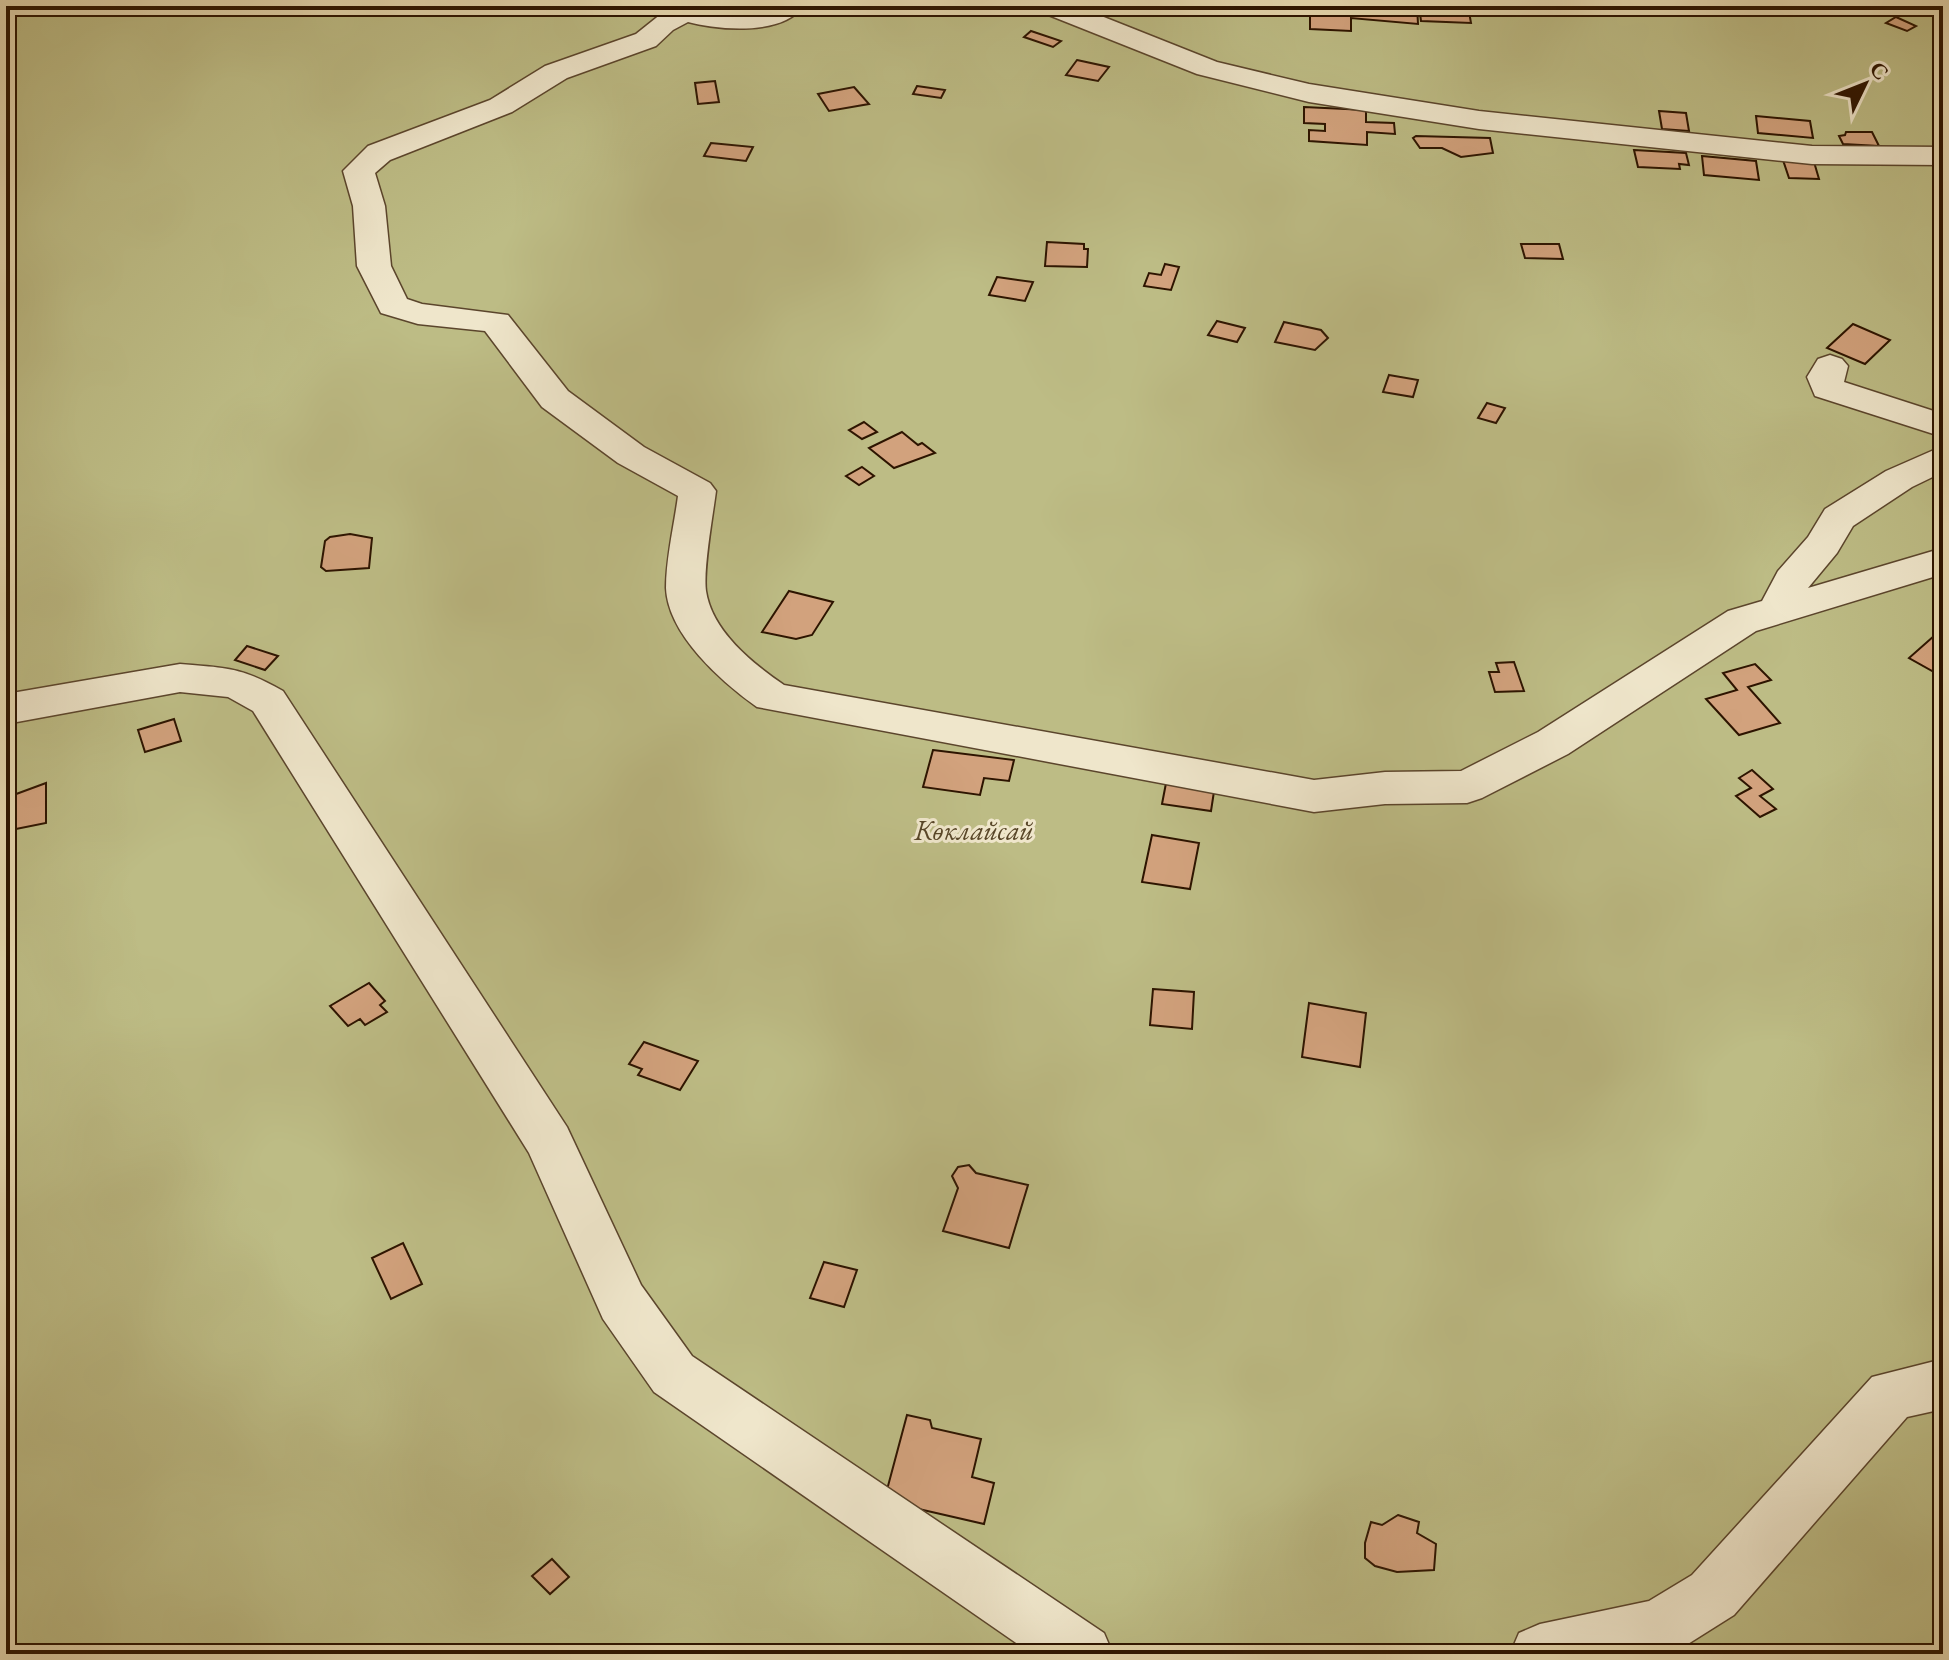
<svg xmlns="http://www.w3.org/2000/svg" width="1949" height="1660" viewBox="0 0 1949 1660" font-family="'EB Garamond',serif">
<rect width="100%" height="100%" fill="#e6d8af"/>
<filter id="stains"><feTurbulence type="fractalNoise" baseFrequency=".0025" numOctaves="4"/><feColorMatrix values="0 0 0 0 .2 0 0 0 0 .09 0 0 0 0 .02 0 0 0 .5 -.17"/></filter>
<radialGradient id="worn" r=".72"><stop offset=".6" stop-color="#630" stop-opacity="0"/><stop offset="1" stop-color="#630" stop-opacity=".3"/></radialGradient>
<rect fill="#bdbc85" stroke="#756842" stroke-width="2" x="6" y="6" width="1937" height="1648"/>
<g fill="#d2a27d" stroke="#2d1400" stroke-width="2">
<path d="M 1316,6 L 1417,6 L 1418,24 L 1351,18 L 1351,31 L 1310,29 L 1310,11 L 1316,11 Z"/>
<path d="M 1419,6 L 1468,6 L 1471,23 L 1421,21 Z"/>
<path d="M 1896,17 L 1916,26 L 1907,31 L 1886,23 Z"/>
<path d="M 1031,31 L 1061,41 L 1053,47 L 1024,37 Z"/>
<path d="M 1077,60 L 1109,67 L 1098,81 L 1066,75 Z"/>
<path d="M 715,81 L 719,102 L 698,104 L 695,83 Z"/>
<path d="M 917,86 L 945,90 L 941,98 L 913,94 Z"/>
<path d="M 854,87 L 869,104 L 829,111 L 818,94 Z"/>
<path d="M 1304,107 L 1366,110 L 1366,122 L 1394,123 L 1395,134 L 1367,132 L 1367,145 L 1309,141 L 1309,130 L 1325,131 L 1325,124 L 1304,123 Z"/>
<path d="M 1659,111 L 1686,113 L 1689,131 L 1662,129 Z"/>
<path d="M 1756,116 L 1810,121 L 1813,138 L 1758,133 Z"/>
<path d="M 1846,132 L 1872,132 L 1879,146 L 1843,144 L 1839,136 L 1845,135 Z"/>
<path d="M 1416,136 L 1490,138 L 1493,153 L 1461,157 L 1442,148 L 1420,148 L 1413,138 Z"/>
<path d="M 711,143 L 753,147 L 746,161 L 704,156 Z"/>
<path d="M 1634,150 L 1686,153 L 1689,165 L 1679,164 L 1680,169 L 1638,167 Z"/>
<path d="M 1702,156 L 1756,161 L 1759,180 L 1704,175 Z"/>
<path d="M 1783,160 L 1814,162 L 1819,179 L 1789,178 Z"/>
<path d="M 1047,242 L 1084,244 L 1084,249 L 1088,249 L 1087,267 L 1045,266 Z"/>
<path d="M 1521,244 L 1559,244 L 1563,259 L 1525,258 Z"/>
<path d="M 1165,264 L 1179,267 L 1171,290 L 1144,286 L 1149,273 L 1161,275 Z"/>
<path d="M 997,277 L 1033,282 L 1025,301 L 989,295 Z"/>
<path d="M 1217,321 L 1245,328 L 1237,342 L 1208,335 Z"/>
<path d="M 1284,322 L 1321,330 L 1328,338 L 1315,350 L 1275,342 Z"/>
<path d="M 1853,324 L 1890,340 L 1865,364 L 1827,348 Z"/>
<path d="M 1389,375 L 1418,380 L 1413,397 L 1383,392 Z"/>
<path d="M 1487,403 L 1505,408 L 1496,423 L 1478,418 Z"/>
<path d="M 864,422 L 877,432 L 862,439 L 849,430 Z"/>
<path d="M 902,432 L 918,445 L 922,443 L 935,453 L 894,468 L 869,448 Z"/>
<path d="M 862,467 L 874,476 L 859,485 L 846,476 Z"/>
<path d="M 350,534 L 372,538 L 369,568 L 326,571 L 321,567 L 325,541 L 330,537 Z"/>
<path d="M 789,591 L 833,602 L 812,635 L 796,639 L 762,632 Z"/>
<path d="M 1943,628 L 1943,664 L 1934,672 L 1909,658 Z"/>
<path d="M 247,646 L 278,656 L 265,670 L 235,660 Z"/>
<path d="M 1514,662 L 1524,691 L 1495,692 L 1489,672 L 1499,672 L 1496,663 Z"/>
<path d="M 1755,664 L 1771,680 L 1748,687 L 1780,723 L 1739,735 L 1706,699 L 1737,690 L 1723,673 Z"/>
<path d="M 174,719 L 181,741 L 145,752 L 138,730 Z"/>
<path d="M 933,750 L 1014,760 L 1009,781 L 984,778 L 980,795 L 923,787 Z"/>
<path d="M 1752,770 L 1773,789 L 1760,796 L 1776,809 L 1760,817 L 1736,796 L 1751,788 L 1739,778 Z"/>
<path d="M 1167,778 L 1215,785 L 1211,811 L 1162,804 Z"/>
<path d="M 46,783 L 46,823 L 6,831 L 8,797 Z"/>
<path d="M 1152,835 L 1199,843 L 1190,889 L 1142,882 Z"/>
<path d="M 369,983 L 385,1001 L 380,1005 L 387,1012 L 365,1025 L 360,1019 L 348,1026 L 330,1006 Z"/>
<path d="M 1153,989 L 1194,992 L 1192,1029 L 1150,1025 Z"/>
<path d="M 1309,1003 L 1366,1013 L 1360,1067 L 1302,1057 Z"/>
<path d="M 644,1042 L 698,1061 L 680,1090 L 638,1075 L 642,1069 L 629,1064 Z"/>
<path d="M 969,1165 L 976,1173 L 1028,1185 L 1009,1248 L 943,1231 L 958,1188 L 952,1176 L 958,1167 Z"/>
<path d="M 403,1243 L 422,1284 L 391,1299 L 372,1258 Z"/>
<path d="M 824,1262 L 857,1270 L 844,1307 L 810,1298 Z"/>
<path d="M 907,1415 L 930,1420 L 932,1428 L 981,1439 L 972,1477 L 994,1483 L 984,1524 L 884,1501 Z"/>
<path d="M 1398,1515 L 1419,1522 L 1417,1533 L 1436,1544 L 1434,1570 L 1397,1572 L 1375,1566 L 1365,1558 L 1365,1543 L 1371,1522 L 1382,1525 Z"/>
<path d="M 552,1559 L 569,1577 L 550,1594 L 532,1576 Z"/>
</g>
<g fill="none" stroke-linecap="round" stroke-linejoin="round">
<defs>
<g id="minor">
<path d="M 653,6 L 694,6 L 728,12 L 766,6 L 803,6 C 783,36 718,30 688,22 L 673,30 L 656,46 L 567,78 L 512,112 L 390,160 L 375,173 L 385,206 L 391,266 L 407,299 L 422,304 L 508,315 L 568,391 L 644,447 L 710,483 L 716,491 C 713,515 703,569 706,591 C 712,631 752,663 784,685 L 1314,780 L 1385,772 L 1461,771 L 1538,732 L 1728,611 L 1762,601 L 1778,571 L 1808,537 L 1825,509 L 1886,471 L 1943,446 L 1943,472 L 1912,487 L 1853,526 L 1837,553 L 1808,588 L 1943,548 L 1943,574 L 1756,631 L 1568,754 L 1482,798 L 1467,803 L 1385,804 L 1314,812 L 757,707 C 722,682 668,635 666,588 C 666,558 674,526 678,496 L 618,463 L 542,407 L 485,331 L 418,324 L 381,313 L 357,266 L 353,206 L 343,171 L 368,146 L 490,100 L 545,66 L 636,34 L 661,14 Z"/>
<path d="M 1037,6 L 1076,6 L 1217,62 L 1309,84 L 1479,111 L 1812,146 L 1943,147 L 1943,165 L 1812,164 L 1479,129 L 1309,102 L 1197,74 L 1041,12 Z"/>
<path d="M 1830,355 L 1842,359 L 1848,366 L 1844,382 L 1943,414 L 1943,437 L 1815,396 L 1807,377 L 1818,359 Z"/>
<path d="M 180,664 C 227,668 241,667 283,691 L 567,1127 L 641,1285 L 692,1356 L 1104,1633 L 1113,1654 L 1032,1654 L 654,1392 L 603,1319 L 529,1153 L 253,711 L 228,697 L 180,692 L 6,724 L 6,694 Z"/>
<path d="M 1943,1359 L 1943,1409 L 1907,1417 L 1734,1615 L 1680,1649 L 1667,1654 L 1510,1654 L 1519,1633 L 1540,1624 L 1649,1601 L 1692,1575 L 1872,1377 Z"/>
</g>
</defs>
<use href="#minor" stroke="#5b452c" stroke-width="3"/>
<use href="#minor" fill="#efe6cb" fill-rule="evenodd"/>
</g>
<g text-anchor="middle" stroke-width="6" stroke-linejoin="round" paint-order="stroke">
<g font-size="28" font-style="italic" fill="#584628" stroke="#efe6cb">
<text x="974" y="840">Көклайсай</text>
</g>
</g>
<rect width="1949" height="1660" fill="none" stroke="#e6d8af" stroke-width="32"/>
<rect x="8" y="8" width="1933" height="1644" fill="none" stroke="#2d1400" stroke-width="4"/>
<rect x="16" y="16" width="1917" height="1628" fill="none" stroke="#2d1400" stroke-width="2"/>
<g transform="translate(1865 84) rotate(47)" stroke="#efe6cb" stroke-width="6" paint-order="stroke">
<path d="M0-6L14 30L0 20L-14 30Z" fill="#2d1400"/>
<text y="-12" font-size="22" font-weight="bold" text-anchor="middle" fill="#2d1400">С</text>
</g>
<rect width="100%" height="100%" filter="url(#stains)"/>
<rect width="100%" height="100%" fill="url(#worn)"/>
</svg>
